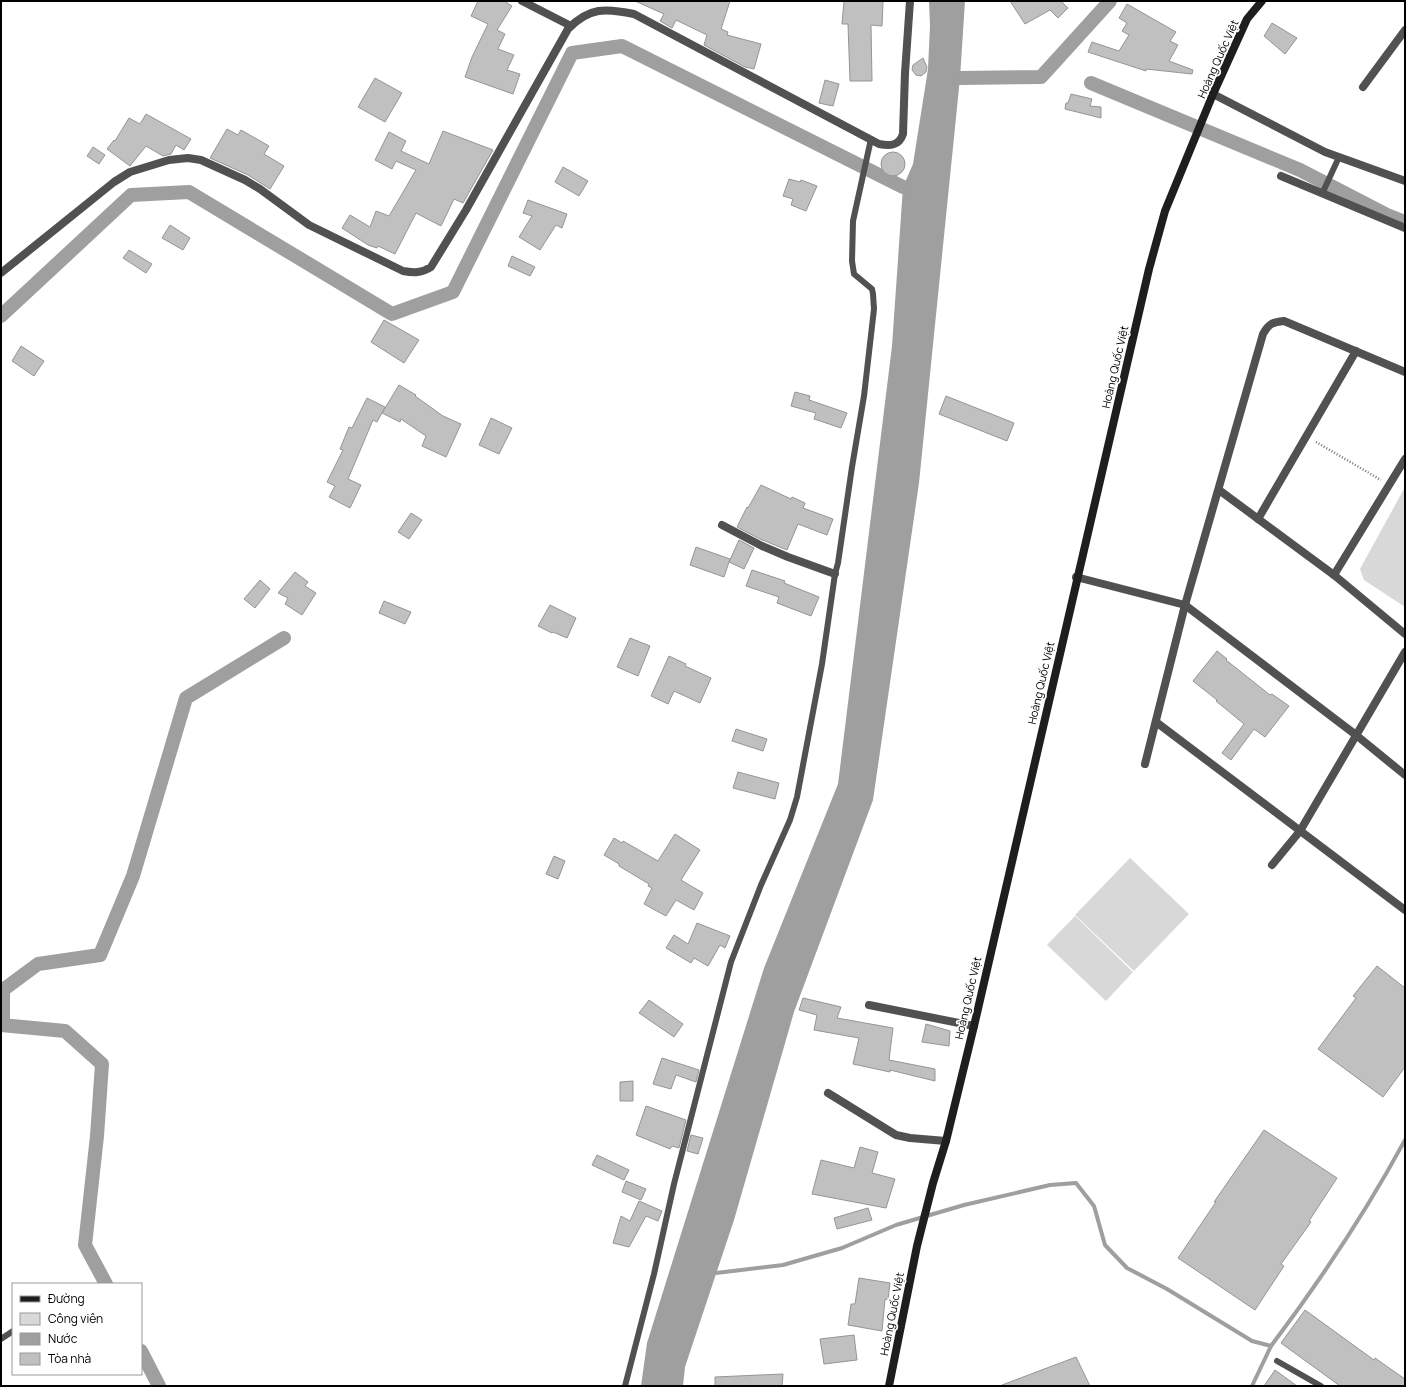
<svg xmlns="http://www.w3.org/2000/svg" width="1406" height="1387" viewBox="0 0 1406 1387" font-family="Manrope,sans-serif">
<rect width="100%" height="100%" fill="#fff"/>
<g fill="#d8d8d8">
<path d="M 1405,487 L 1405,607 L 1364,580 L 1360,569 Z"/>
<path d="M 1130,858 L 1189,914 L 1134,971 L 1075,915 Z"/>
<path d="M 1075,916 L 1133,972 L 1106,1001 L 1047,945 Z"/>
</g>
<path fill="#9f9f9f" d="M 929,1 L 965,1 L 960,78 L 919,483 L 873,800 L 794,1012 L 734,1220 L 685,1367 L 683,1386 L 641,1386 L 647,1343 L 764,968 L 838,784 L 892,346 L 903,187 L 913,164 L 928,69 L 930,26 Z"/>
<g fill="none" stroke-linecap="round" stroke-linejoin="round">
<g stroke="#9f9f9f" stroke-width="4">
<path d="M 716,1273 L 783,1265 L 842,1248 L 896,1225 L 964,1205 L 1050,1185 L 1076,1183 L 1094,1206 L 1105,1245 L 1127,1268 L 1167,1289 L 1252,1341 L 1271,1346 C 1320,1281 1366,1212 1405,1140"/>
<path d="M 1252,1386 L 1271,1346"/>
</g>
<g stroke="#9f9f9f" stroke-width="14">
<path d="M 960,78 L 1041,77 L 1110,1"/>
<path d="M 1091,83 L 1300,170 L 1387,215 L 1405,222"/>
<path d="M 1,316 L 131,195 L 189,192 L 392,314 L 453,292 L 572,53 L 622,46 L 903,187"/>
<path d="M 1,1025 L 65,1031 L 102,1064 L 97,1136 L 85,1245 L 106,1284"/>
<path d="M 3,1025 L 3,990 L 38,964 L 100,955 L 133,876 L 186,698 L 284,638"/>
<path d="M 141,1351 L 159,1386"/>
</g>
</g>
<g fill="#c0c0c0" stroke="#959595">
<path d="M 478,1 L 504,1 L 512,6 L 497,30 L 505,34 L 498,49 L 514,55 L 507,70 L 520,74 L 513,94 L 465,77 L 472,57 L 488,24 L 471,16 Z"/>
<path d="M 635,1 L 730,1 L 721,29 L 728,32 L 727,35 L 761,44 L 754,69 L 745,67 L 704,45 L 707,35 L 676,20 L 672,28 L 660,21 L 664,14 Z"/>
<path d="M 844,1 L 883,1 L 882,26 L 871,25 L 872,81 L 850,81 L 848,24 L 842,24 Z"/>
<path d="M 1010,1 L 1064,1 L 1062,2 L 1068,8 L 1058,18 L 1050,10 L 1025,24 Z"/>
<path d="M 1127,4 L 1176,32 L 1170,41 L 1178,45 L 1169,61 L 1193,70 L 1192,74 L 1146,69 L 1146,71 L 1088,52 L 1092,42 L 1119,51 L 1129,35 L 1122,31 L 1127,23 L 1119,18 Z"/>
<path d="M 1272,23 L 1297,38 L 1285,54 L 1264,36 Z"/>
<path d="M 923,58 L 927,67 L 926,72 L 921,76 L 916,75 L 912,70 L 913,65 Z"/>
<path d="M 375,78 L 402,93 L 385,122 L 358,107 Z"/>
<path d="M 825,80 L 839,84 L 833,106 L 819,103 Z"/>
<path d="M 1071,94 L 1092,99 L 1090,106 L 1101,107 L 1101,118 L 1065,109 L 1066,103 L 1068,103 Z"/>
<path d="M 146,114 L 191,139 L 184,150 L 176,145 L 171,154 L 163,156 L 146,146 L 130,166 L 107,149 L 114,140 L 115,141 L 129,118 L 140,124 Z"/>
<path d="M 227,129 L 238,135 L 241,130 L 269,146 L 264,154 L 284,166 L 270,189 L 248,175 L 210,158 Z"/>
<path d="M 443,131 L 493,150 L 463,203 L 454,199 L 441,226 L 416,213 L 395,254 L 378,246 L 377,248 L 368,245 L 342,228 L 350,215 L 370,227 L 376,211 L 389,216 L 416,170 L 396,161 L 392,169 L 375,160 L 389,132 L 406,141 L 401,151 L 429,164 Z"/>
<path d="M 93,147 L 105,155 L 99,164 L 87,156 Z"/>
<circle cx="893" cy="164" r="12"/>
<path d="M 563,167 L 588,181 L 579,196 L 555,182 Z"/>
<path d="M 789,179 L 800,182 L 801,180 L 817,186 L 806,211 L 791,205 L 793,199 L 783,196 Z"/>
<path d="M 528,200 L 567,214 L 562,228 L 556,225 L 540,250 L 519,237 L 532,216 L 523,213 Z"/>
<path d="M 170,225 L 190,238 L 183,250 L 162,238 Z"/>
<path d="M 129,250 L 152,264 L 146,273 L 123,258 Z"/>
<path d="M 512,256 L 535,267 L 530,276 L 508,266 Z"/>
<path d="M 384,320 L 419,340 L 404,363 L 371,342 Z"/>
<path d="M 21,346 L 44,361 L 34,376 L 12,361 Z"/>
<path d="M 399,385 L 416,395 L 415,396 L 443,416 L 461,424 L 446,457 L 422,446 L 426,436 L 401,419 L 400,422 L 382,413 Z"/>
<path d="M 795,392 L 810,396 L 809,400 L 847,413 L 841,428 L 814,419 L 816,413 L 791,406 Z"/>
<path d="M 946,396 L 1014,423 L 1007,441 L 939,414 Z"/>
<path d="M 367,398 L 385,407 L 377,422 L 373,420 L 348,479 L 361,485 L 350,508 L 329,497 L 335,486 L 327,482 L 343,450 L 340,449 L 349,427 L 352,428 Z"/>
<path d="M 491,418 L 512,428 L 499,454 L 479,445 Z"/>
<path d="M 761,485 L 791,499 L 792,497 L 805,503 L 803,508 L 833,519 L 827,535 L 798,524 L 787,550 L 760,539 L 737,527 L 747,507 L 748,508 Z"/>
<path d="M 411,513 L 422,520 L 409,539 L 398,532 Z"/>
<path d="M 739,540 L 754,548 L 744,569 L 729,562 Z"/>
<path d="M 696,547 L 730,559 L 724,577 L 690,565 Z"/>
<path d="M 752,570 L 785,581 L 784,583 L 819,597 L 811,616 L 777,603 L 779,597 L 746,586 Z"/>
<path d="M 295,572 L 308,582 L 305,586 L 316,593 L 302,615 L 285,604 L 288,598 L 278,593 Z"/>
<path d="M 260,580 L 270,589 L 255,608 L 244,599 Z"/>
<path d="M 384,601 L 411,612 L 405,624 L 379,613 Z"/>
<path d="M 550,605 L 576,618 L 567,638 L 553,632 L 552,633 L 538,626 Z"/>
<path d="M 630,638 L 650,646 L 638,676 L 617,667 Z"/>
<path d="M 1217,651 L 1227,659 L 1226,660 L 1270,695 L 1272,694 L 1289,706 L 1265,737 L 1254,729 L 1231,760 L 1222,753 L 1244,724 L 1216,701 L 1217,700 L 1193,681 Z"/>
<path d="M 669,656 L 686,664 L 685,666 L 711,678 L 700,703 L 674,691 L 668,704 L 651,696 Z"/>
<path d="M 736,729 L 767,739 L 763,751 L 732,741 Z"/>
<path d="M 738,772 L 779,783 L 775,799 L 733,788 Z"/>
<path d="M 675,834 L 700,850 L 681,880 L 703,893 L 694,910 L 676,900 L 666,916 L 644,904 L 652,888 L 648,886 L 649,884 L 619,866 L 619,864 L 604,855 L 614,838 L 622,843 L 623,841 L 658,861 Z"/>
<path d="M 554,856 L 565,861 L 558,879 L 546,874 Z"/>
<path d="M 697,923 L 730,936 L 725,948 L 720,945 L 708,966 L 694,958 L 691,963 L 666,948 L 674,935 L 688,944 Z"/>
<path d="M 1377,966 L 1405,988 L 1405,1067 L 1383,1097 L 1318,1049 L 1356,998 L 1353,996 Z"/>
<path d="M 803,998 L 841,1007 L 837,1018 L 893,1028 L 889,1060 L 935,1069 L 935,1081 L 890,1070 L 890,1072 L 853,1064 L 859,1038 L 814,1030 L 817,1015 L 799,1010 Z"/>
<path d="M 649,1000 L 683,1024 L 674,1037 L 639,1013 Z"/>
<path d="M 926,1024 L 950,1031 L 949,1046 L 922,1042 Z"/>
<path d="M 662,1058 L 699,1070 L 696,1082 L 676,1075 L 671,1089 L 653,1084 Z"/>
<path d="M 633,1081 L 633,1101 L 620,1101 L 620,1082 Z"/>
<path d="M 646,1106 L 686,1120 L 679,1148 L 672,1146 L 670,1149 L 636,1135 Z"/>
<path d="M 1264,1130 L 1337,1178 L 1309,1221 L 1311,1222 L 1281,1264 L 1284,1266 L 1255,1310 L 1178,1258 L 1216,1202 L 1214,1202 Z"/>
<path d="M 691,1135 L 703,1138 L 698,1154 L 687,1151 Z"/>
<path d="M 860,1147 L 878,1152 L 872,1173 L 895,1179 L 886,1208 L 812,1194 L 821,1160 L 854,1168 Z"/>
<path d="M 597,1155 L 629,1170 L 624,1180 L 592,1165 Z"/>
<path d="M 626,1181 L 646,1189 L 641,1200 L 622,1192 Z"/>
<path d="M 639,1201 L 662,1211 L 658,1221 L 646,1216 L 629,1247 L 613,1243 L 621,1216 L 630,1221 Z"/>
<path d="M 868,1208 L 872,1220 L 837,1229 L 834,1218 Z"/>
<path d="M 859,1278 L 890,1283 L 888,1300 L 885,1299 L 882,1331 L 848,1325 L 851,1304 L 855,1304 Z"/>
<path d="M 1305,1310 L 1374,1360 L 1375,1358 L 1405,1379 L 1405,1386 L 1340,1386 L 1281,1343 Z"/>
<path d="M 854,1335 L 857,1360 L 824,1364 L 820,1339 Z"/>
<path d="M 1076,1357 L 1090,1386 L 1002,1386 L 1002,1385 Z"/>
<path d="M 1275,1370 L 1297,1386 L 1264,1386 Z"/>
<path d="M 783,1374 L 782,1386 L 715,1386 L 715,1377 Z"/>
</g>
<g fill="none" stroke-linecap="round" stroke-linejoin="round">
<path stroke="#737373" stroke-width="2.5" stroke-dasharray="1 2" stroke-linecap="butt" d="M 1316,442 L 1381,480"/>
<g stroke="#515151" stroke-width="6">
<path d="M 1322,194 L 1339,157"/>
<path d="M 1,1339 L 13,1331"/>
<path d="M 1277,1361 L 1321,1386"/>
<path d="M 625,1386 L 654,1274 L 674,1184 L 731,962 L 761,885 L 790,820 L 797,797 L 822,664 L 835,574 L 838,563 L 852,467 L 864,396 L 874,309 L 873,294 L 872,289 L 854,274 L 852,261 L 853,221 L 871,139"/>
</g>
<g stroke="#515151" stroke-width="8">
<path d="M 522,1 L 571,26"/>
<path d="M 1363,87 L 1405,30"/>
<path d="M 1213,94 L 1325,152 L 1405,181"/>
<path d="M 1281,176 L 1405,228"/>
<path d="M 1,273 L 114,182 L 130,172 L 169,160 L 188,158 L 201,160 L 245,180 L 260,189 L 309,225 L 403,271 C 414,273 422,273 431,267 L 466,210 L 568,29 C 589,7 606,8 634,14 L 879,144 C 890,146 899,146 903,134 L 905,73 L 910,1"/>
<path d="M 1219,490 L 1334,575 L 1405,634"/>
<path d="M 1258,519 L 1356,351"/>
<path d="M 722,525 L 762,546 L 788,557 L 835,574"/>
<path d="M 1334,575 L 1405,459"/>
<path d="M 1076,577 L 1185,605 L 1356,735 L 1405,775"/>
<path d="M 1156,722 L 1405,910"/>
<path d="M 1145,764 L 1185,605 L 1263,334 C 1268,324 1273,322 1284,321 L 1405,372"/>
<path d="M 1272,865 L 1300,831 L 1405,652"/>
<path d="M 869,1005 L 974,1026"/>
<path d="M 828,1093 L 896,1135 L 910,1138 L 946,1141"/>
</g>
<path stroke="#1e1e1e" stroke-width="8" d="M 889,1386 L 917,1246 L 933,1183 L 946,1141 L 974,1026 L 1149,269 L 1165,211 L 1213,94 L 1247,19 L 1262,1"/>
</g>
<g text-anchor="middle" stroke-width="3.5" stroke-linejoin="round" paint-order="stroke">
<g font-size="11" fill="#000" stroke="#fff">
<text transform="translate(1218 59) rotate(-66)" y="4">Hoàng Quốc Việt</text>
<text transform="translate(1115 367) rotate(-77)" y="4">Hoàng Quốc Việt</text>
<text transform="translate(1041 683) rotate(-77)" y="4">Hoàng Quốc Việt</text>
<text transform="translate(968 998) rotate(-77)" y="4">Hoàng Quốc Việt</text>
<text transform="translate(892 1314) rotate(-79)" y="4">Hoàng Quốc Việt</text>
</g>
</g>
<rect width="1406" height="1387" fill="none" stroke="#000000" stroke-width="4"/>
<rect x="12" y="1283" width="130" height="92" fill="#ffffff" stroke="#999999"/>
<rect x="20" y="1296" width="20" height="6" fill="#1e1e1e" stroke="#999999"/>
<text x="48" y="1303" font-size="12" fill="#000000">Đường</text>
<rect x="20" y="1313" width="20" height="12" fill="#d8d8d8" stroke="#999999"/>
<text x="48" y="1323" font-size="12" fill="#000000">Công viên</text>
<rect x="20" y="1333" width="20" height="12" fill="#9f9f9f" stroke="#999999"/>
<text x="48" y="1343" font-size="12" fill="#000000">Nước</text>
<rect x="20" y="1353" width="20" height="12" fill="#c0c0c0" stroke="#999999"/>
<text x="48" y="1363" font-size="12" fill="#000000">Tòa nhà</text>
</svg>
